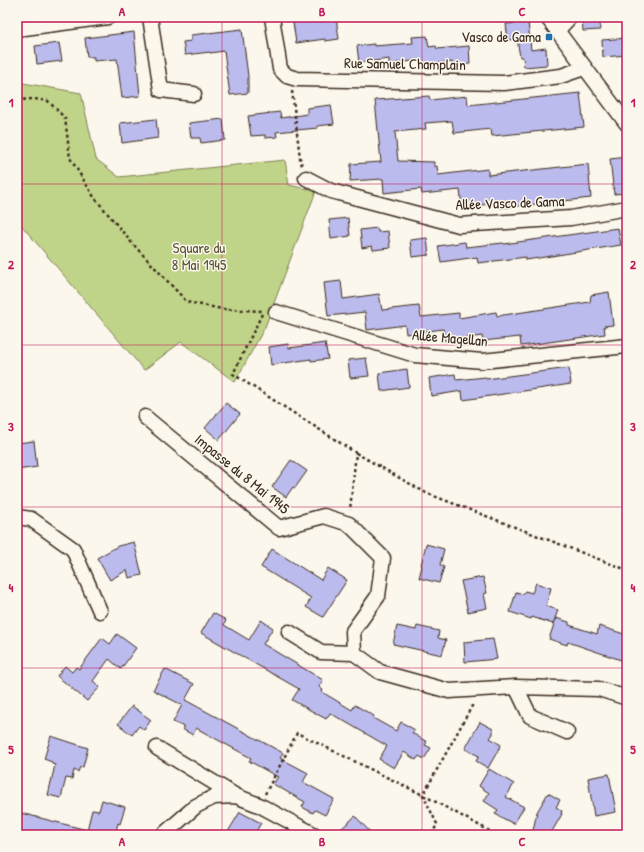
<svg xmlns="http://www.w3.org/2000/svg" width="644" height="852" viewBox="0 0 644 852" font-family="'Patrick Hand',sans-serif">
<rect width="100%" height="100%" fill="#fbf7ec"/>
<filter id="ink" filterUnits="userSpaceOnUse"><feTurbulence type="fractalNoise" baseFrequency=".025" numOctaves="2"/><feDisplacementMap in="SourceGraphic" scale="8" xChannelSelector="R" yChannelSelector="G"/><feConvolveMatrix kernelMatrix="1 2 1 2 8 2 1 2 1" color-interpolation-filters="sRGB"/></filter>
<g filter="url(#ink)">
<path fill="#c0d489" stroke="#7e7f54" d="M 17,82 L 81,93 L 96,159 L 119,177 L 285,160 L 289,185 L 316,191 L 265,327 L 235,382 L 181,342 L 144,370 L 17,220 Z"/>
<g fill="#bcbbed" stroke="#3b2a1e">
<path d="M 300,17 L 336,17 L 339,39 L 325,41 L 325,39 L 296,43 L 293,22 L 300,21 Z"/>
<path d="M 582,17 L 599,17 L 600,30 L 583,31 Z"/>
<path d="M 528,22 L 531,50 L 546,48 L 547,65 L 524,67 L 523,57 L 520,57 L 517,39 L 508,40 L 506,24 Z"/>
<path d="M 242,29 L 248,76 L 248,93 L 230,95 L 224,51 L 210,53 L 210,52 L 185,55 L 183,42 L 191,41 L 191,35 Z"/>
<path d="M 134,32 L 140,96 L 122,98 L 117,59 L 94,61 L 94,57 L 87,57 L 85,38 Z"/>
<path d="M 427,36 L 429,47 L 436,46 L 437,49 L 469,46 L 470,64 L 452,66 L 452,62 L 422,65 L 421,60 L 389,64 L 389,59 L 359,63 L 357,46 L 374,44 L 374,46 L 413,43 L 412,37 Z"/>
<path d="M 627,38 L 627,55 L 603,57 L 602,40 Z"/>
<path d="M 59,43 L 62,61 L 37,64 L 35,46 Z"/>
<path d="M 580,93 L 584,127 L 492,136 L 491,129 L 454,133 L 452,121 L 425,123 L 426,129 L 395,132 L 398,161 L 434,162 L 434,166 L 437,166 L 438,175 L 488,169 L 488,175 L 588,164 L 591,198 L 500,208 L 499,203 L 462,207 L 460,190 L 422,194 L 421,189 L 384,193 L 383,179 L 350,181 L 351,164 L 381,162 L 375,100 L 429,96 L 430,100 L 467,96 L 468,105 Z"/>
<path d="M 331,105 L 334,124 L 317,126 L 318,128 L 276,132 L 277,137 L 265,138 L 265,135 L 251,136 L 248,116 L 280,112 L 281,118 L 307,114 L 307,108 Z"/>
<path d="M 156,119 L 158,138 L 122,143 L 120,123 Z"/>
<path d="M 223,119 L 225,140 L 201,143 L 200,138 L 191,138 L 189,123 Z"/>
<path d="M 627,157 L 627,193 L 614,194 L 610,159 Z"/>
<path d="M 348,218 L 350,236 L 331,239 L 329,220 Z"/>
<path d="M 377,228 L 378,232 L 388,231 L 390,248 L 373,250 L 372,246 L 362,248 L 360,230 Z"/>
<path d="M 618,228 L 621,245 L 526,260 L 526,257 L 478,263 L 477,257 L 441,262 L 438,246 L 465,242 L 466,247 L 503,243 L 504,244 Z"/>
<path d="M 427,238 L 429,255 L 412,257 L 410,240 Z"/>
<path d="M 341,281 L 343,299 L 379,294 L 382,310 L 419,306 L 421,317 L 459,313 L 459,318 L 496,312 L 497,316 L 590,302 L 591,295 L 609,292 L 613,325 L 604,326 L 605,334 L 521,346 L 520,337 L 483,341 L 482,336 L 445,341 L 443,329 L 406,334 L 405,325 L 367,330 L 365,312 L 328,316 L 324,283 Z"/>
<path d="M 325,343 L 328,359 L 311,361 L 311,359 L 271,365 L 269,347 L 288,344 L 289,348 Z"/>
<path d="M 366,358 L 369,376 L 350,378 L 348,360 Z"/>
<path d="M 569,368 L 571,384 L 463,400 L 462,391 L 431,396 L 429,378 L 455,374 L 456,380 L 486,377 L 486,379 Z"/>
<path d="M 407,369 L 409,387 L 381,391 L 379,373 Z"/>
<path d="M 226,403 L 240,414 L 219,440 L 205,428 Z"/>
<path d="M 34,441 L 37,467 L 17,470 L 17,443 Z"/>
<path d="M 291,460 L 307,471 L 295,488 L 293,487 L 286,497 L 272,487 Z"/>
<path d="M 134,542 L 142,575 L 129,578 L 127,570 L 110,580 L 97,558 L 118,546 Z"/>
<path d="M 426,544 L 444,549 L 440,565 L 444,567 L 439,583 L 419,578 L 422,566 L 421,565 Z"/>
<path d="M 272,549 L 321,580 L 328,568 L 347,580 L 323,617 L 306,607 L 311,598 L 261,567 Z"/>
<path d="M 483,577 L 487,593 L 484,594 L 487,608 L 468,612 L 461,581 Z"/>
<path d="M 536,583 L 551,588 L 546,606 L 558,610 L 553,624 L 532,617 L 531,619 L 510,612 L 516,592 L 523,594 L 525,591 L 532,593 Z"/>
<path d="M 213,613 L 226,620 L 224,625 L 249,640 L 261,620 L 273,628 L 263,644 L 323,680 L 319,687 L 323,690 L 322,692 L 352,710 L 355,705 L 374,716 L 373,718 L 396,731 L 401,722 L 415,730 L 412,733 L 427,742 L 425,745 L 431,748 L 424,759 L 419,756 L 416,760 L 404,752 L 394,768 L 379,759 L 387,746 L 330,713 L 326,719 L 292,700 L 299,689 L 201,633 Z"/>
<path d="M 556,618 L 569,622 L 569,625 L 597,634 L 599,626 L 627,635 L 627,651 L 624,661 L 568,642 L 567,645 L 549,639 Z"/>
<path d="M 397,626 L 416,630 L 417,626 L 439,631 L 438,638 L 446,640 L 442,655 L 393,644 Z"/>
<path d="M 117,634 L 136,648 L 121,669 L 109,659 L 93,681 L 100,687 L 87,701 L 57,676 L 65,666 L 72,672 L 76,667 L 79,669 L 102,638 L 110,644 Z"/>
<path d="M 493,639 L 497,659 L 465,662 L 464,642 Z"/>
<path d="M 165,669 L 194,684 L 185,700 L 283,753 L 280,758 L 308,773 L 303,782 L 334,799 L 325,815 L 315,810 L 313,813 L 302,807 L 305,802 L 273,784 L 278,777 L 249,761 L 251,758 L 196,728 L 193,735 L 182,729 L 184,727 L 173,722 L 182,705 L 153,690 Z"/>
<path d="M 132,706 L 151,720 L 144,730 L 139,726 L 132,735 L 118,724 Z"/>
<path d="M 480,722 L 493,729 L 493,734 L 490,738 L 501,745 L 488,768 L 476,761 L 479,756 L 465,749 Z"/>
<path d="M 51,736 L 88,748 L 83,767 L 80,767 L 78,772 L 74,770 L 72,779 L 66,778 L 61,798 L 48,795 L 55,765 L 52,764 L 52,762 L 44,759 Z"/>
<path d="M 489,769 L 514,784 L 506,797 L 524,807 L 514,824 L 495,814 L 498,810 L 484,801 L 489,793 L 479,786 Z"/>
<path d="M 609,774 L 616,812 L 594,816 L 588,778 Z"/>
<path d="M 548,793 L 560,800 L 556,807 L 562,811 L 561,814 L 562,814 L 550,835 L 532,835 L 537,812 Z"/>
<path d="M 102,800 L 125,807 L 120,824 L 118,823 L 115,835 L 27,835 L 17,832 L 17,812 L 87,830 L 92,810 L 99,811 Z"/>
<path d="M 240,812 L 261,823 L 254,835 L 226,835 Z"/>
<path d="M 355,816 L 373,835 L 334,835 L 350,821 Z"/>
</g>
<g fill="none" stroke-linecap="round" stroke-linejoin="round">
<defs>
<g id="minor">
<path d="M 150,17 L 161,90 L 194,94"/>
<path d="M 272,17 L 280,69 L 287,76 L 297,79 L 504,83 L 561,76 L 584,68"/>
<path d="M 547,17 L 627,124"/>
<path d="M 17,29 L 108,17"/>
<path d="M 557,31 L 570,17"/>
<path d="M 306,178 L 331,191 L 459,225 L 571,218 L 627,208"/>
<path d="M 276,312 L 415,355 L 482,361 L 627,346"/>
<path d="M 145,417 L 279,528 L 324,516 L 349,524 L 383,558 L 378,596 L 353,631 L 354,653 L 380,672 L 449,691 L 516,687 L 599,689 L 627,698"/>
<path d="M 17,517 L 31,519 L 73,549 L 100,611"/>
<path d="M 289,632 L 321,652 L 354,653"/>
<path d="M 516,687 L 530,716 L 567,732"/>
<path d="M 157,748 L 236,796"/>
<path d="M 163,835 L 196,806 L 214,797 L 236,796 L 259,805 L 315,835"/>
</g>
</defs>
<use href="#minor" stroke="#3b2a1e" stroke-width="17"/>
<g stroke="#3b2a1e" stroke-width="2.5" stroke-dasharray="3 3" stroke-linecap="butt">
<path d="M 292,91 L 300,158 L 302,166"/>
<path d="M 17,100 L 34,99 L 48,101 L 65,118 L 70,158 L 94,197 L 131,242 L 187,302 L 222,309 L 263,311"/>
<path d="M 262,314 L 233,374 L 356,453 L 350,510"/>
<path d="M 356,453 L 426,493 L 627,570"/>
<path d="M 265,794 L 297,733 L 423,795 L 497,835"/>
<path d="M 432,835 L 437,824 L 423,795 L 472,706 L 472,702"/>
</g>
<use href="#minor" stroke="#fbf7ec" stroke-width="14"/>
</g>
</g>
<path fill="none" stroke="#c2185b" stroke-width="1" stroke-opacity="0.55" d="M 222,17 L 222,835M 422,17 L 422,835M 17,184 L 627,184M 17,345 L 627,345M 17,507 L 627,507M 17,668 L 627,668"/>
<rect fill="#1f6fb2" stroke="#fbf7ec" stroke-width="1.5" x="545" y="33" width="8" height="8" rx="2"/>
<g text-anchor="middle" stroke-width="3" stroke-linejoin="round" paint-order="stroke">
<g font-size="15" fill="#3b2a1e" stroke="#fbf7ec" text-anchor="end">
<text x="541" y="42">Vasco de Gama</text>
</g>
<g font-size="15" fill="#3b2a1e" stroke="#fbf7ec">
<text transform="translate(405 64) rotate(1)" y="5">Rue Samuel Champlain</text>
<text transform="translate(510 203) rotate(-2)" y="5">Allée Vasco de Gama</text>
<text transform="translate(450 338) rotate(5)" y="5">Allée Magellan</text>
<text transform="translate(242 474) rotate(39)" y="5">Impasse du 8 Mai 1945</text>
</g>
<g font-size="15" fill="#5c5439" stroke="#fbf7ec">
<text x="199" y="253">Square du<tspan x="199" dy="17">8 Mai 1945</tspan></text>
</g>
</g>
<rect width="644" height="852" fill="none" stroke="#fbf7ec" stroke-width="44"/>
<rect x="22" y="22" width="600" height="808" fill="none" stroke="#c2185b" stroke-width="1.5"/>
<g font-size="13" text-anchor="middle" font-weight="bold" fill="#c2185b">
<text x="122" y="16">A</text>
<text x="322" y="16">B</text>
<text x="522" y="16">C</text>
<text x="11" y="107">1</text>
<text x="633" y="107">1</text>
<text x="11" y="269">2</text>
<text x="633" y="269">2</text>
<text x="11" y="431">3</text>
<text x="633" y="431">3</text>
<text x="11" y="592">4</text>
<text x="633" y="592">4</text>
<text x="11" y="754">5</text>
<text x="633" y="754">5</text>
<text x="122" y="846">A</text>
<text x="322" y="846">B</text>
<text x="522" y="846">C</text>
</g>
</svg>
